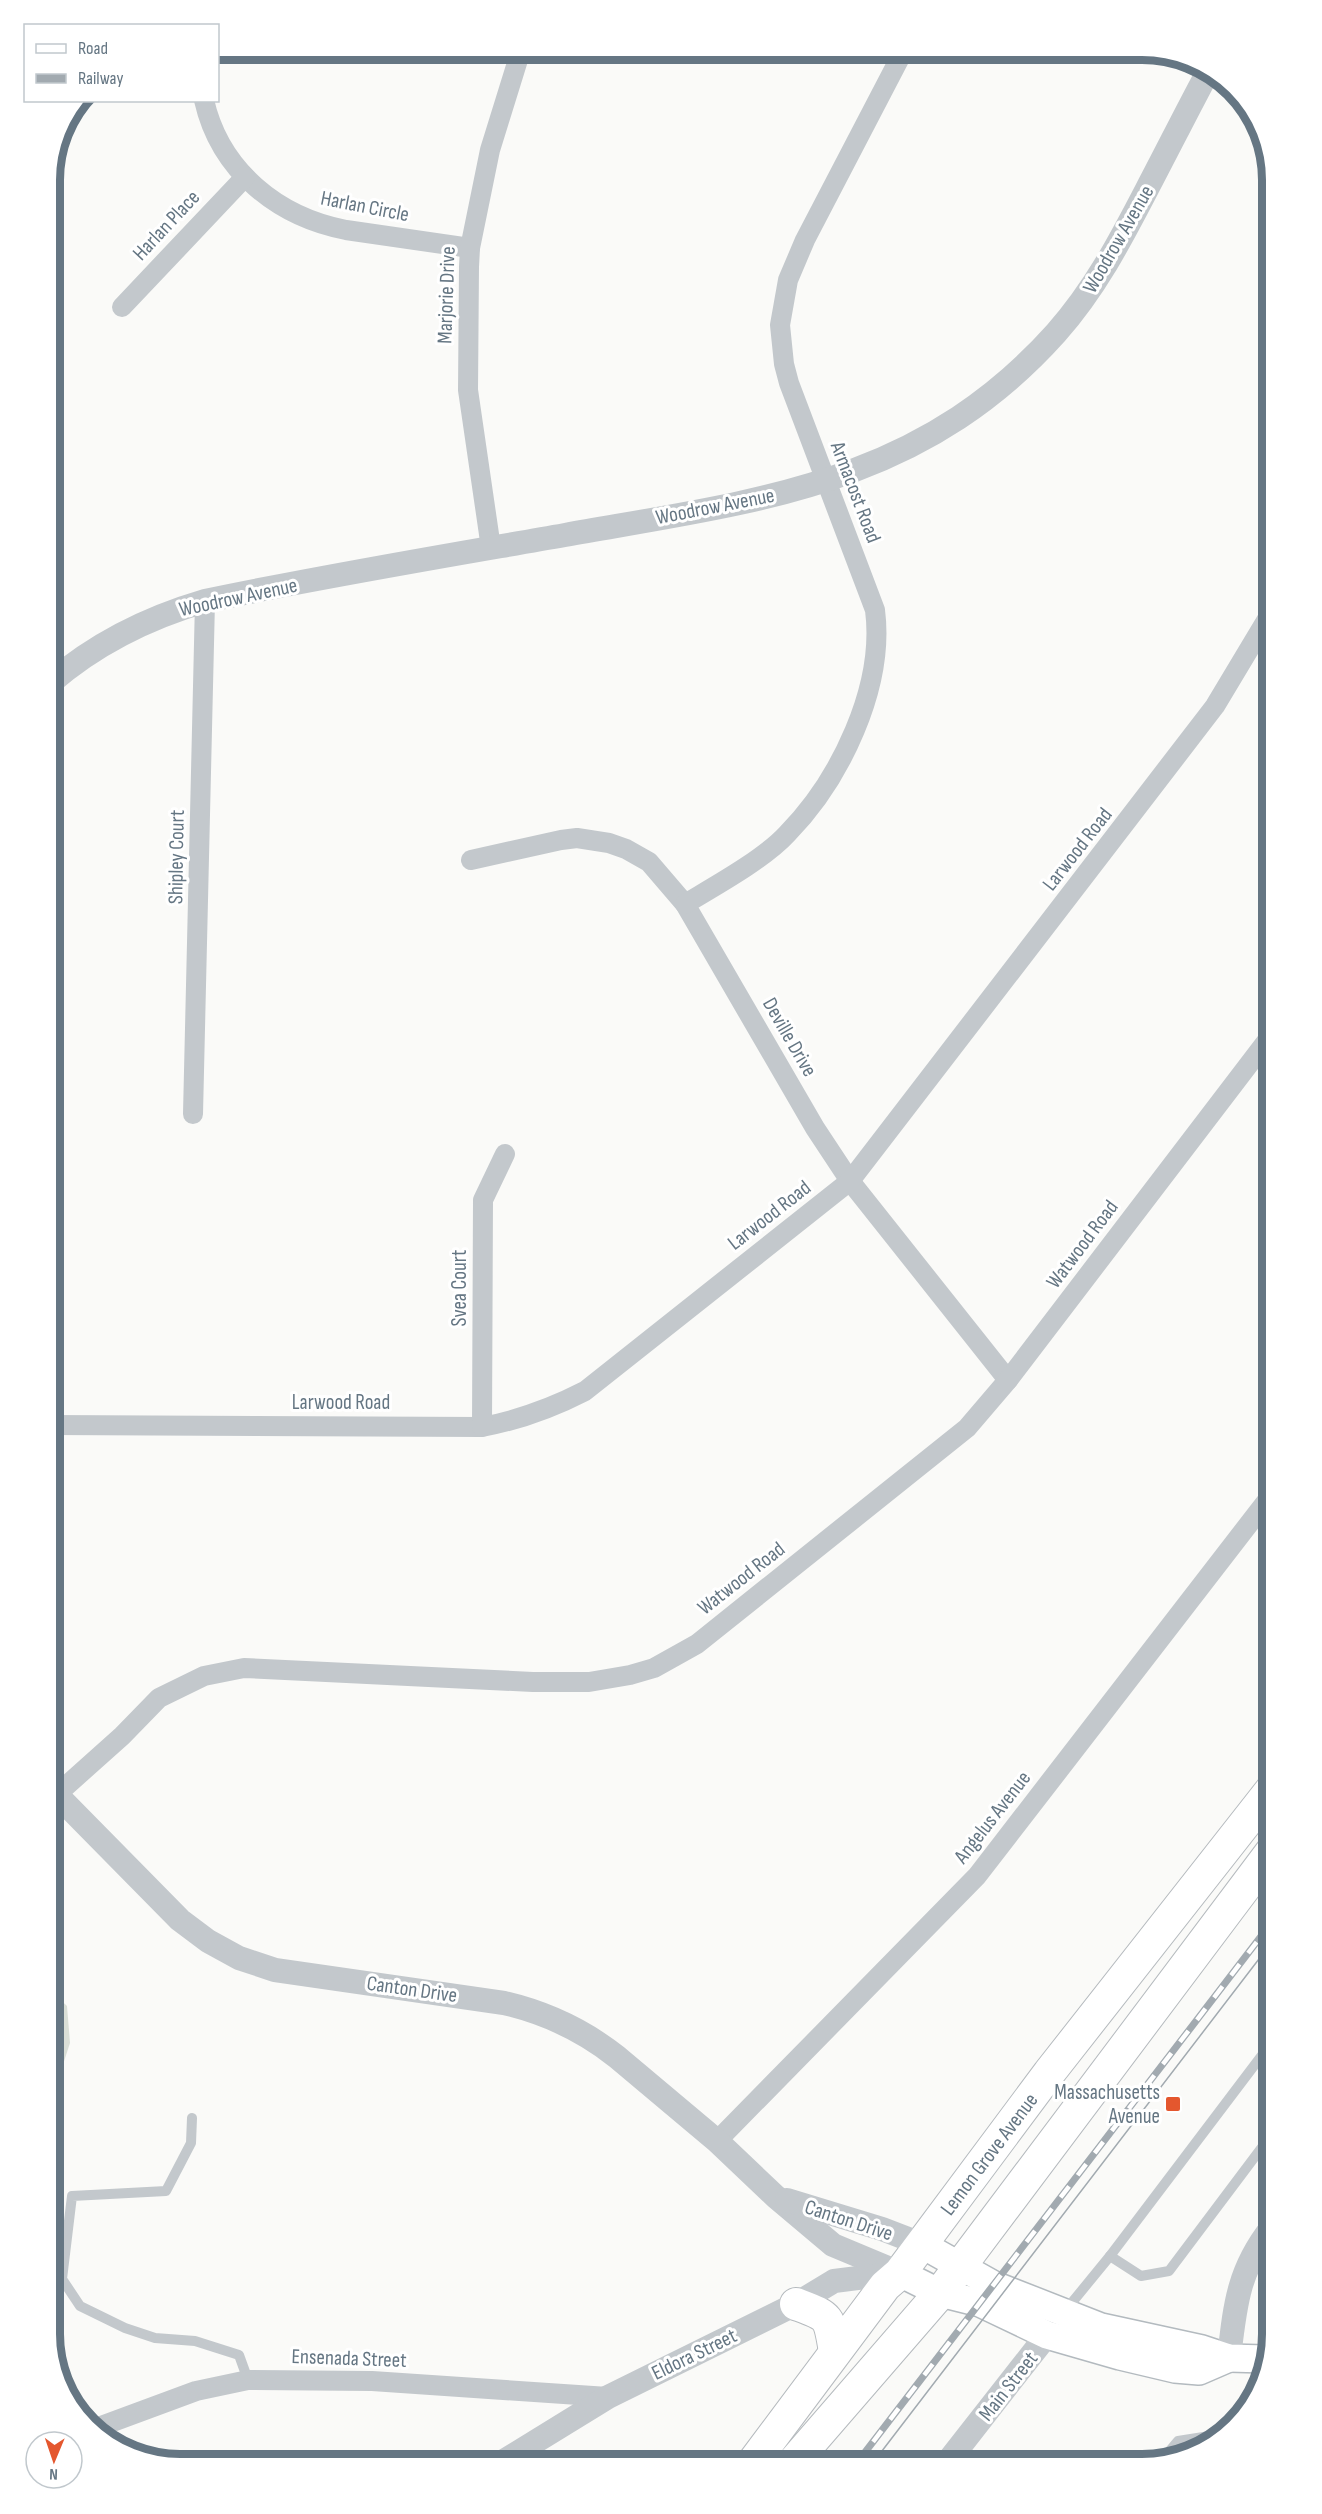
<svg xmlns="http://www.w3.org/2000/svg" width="1322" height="2514" viewBox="0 0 1322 2514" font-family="'Sofia Sans Condensed',sans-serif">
<rect width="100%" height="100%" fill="#fafaf8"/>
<path fill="#dadfd7" d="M 50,1990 L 67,2006 L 70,2043 L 50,2104 Z"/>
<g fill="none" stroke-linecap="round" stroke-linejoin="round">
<defs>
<g id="secondary">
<path d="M 921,2244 L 994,2285 L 1101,2327 L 1202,2349 L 1229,2358 L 1265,2359"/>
<path d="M 900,2273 L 940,2293 L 980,2303 L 1047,2335 L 1120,2356 L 1175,2369 L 1199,2371 L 1229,2358"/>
</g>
<g id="primary">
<path d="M 796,2304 C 830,2317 829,2315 835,2352"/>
<path d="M 752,2464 L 885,2286 L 900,2273 L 1049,2073 L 1272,1789"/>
<path d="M 792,2464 L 940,2293 L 1272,1851"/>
</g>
</defs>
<use href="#secondary" stroke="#b3babf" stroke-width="30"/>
<use href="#primary" stroke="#b5babe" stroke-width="34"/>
<g stroke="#c3c8cc" stroke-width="10">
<path d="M 192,2118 L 191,2143 L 166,2191 L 72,2196 L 62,2279 L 80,2306 L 125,2328 L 155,2338 L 195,2341 L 239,2355 L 248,2380"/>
<path d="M 1110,2256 L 1141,2276 L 1169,2271 L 1272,2134"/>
<path d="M 1065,2311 L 1110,2256 L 1272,2042"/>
<path d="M 1162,2460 L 1178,2441 L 1216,2435"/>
</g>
<g stroke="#c3c8cc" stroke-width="20">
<path d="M 204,100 C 220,171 278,217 346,230 L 470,248"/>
<path d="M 122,307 L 245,177"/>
<path d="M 491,548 L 468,390 L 469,267 L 470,248 L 490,150 L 521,50"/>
<path d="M 471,860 L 561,840 L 577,838 L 609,843 L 626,849 L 649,862 L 685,904 L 815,1128 L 850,1181 L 1008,1380"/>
<path d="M 685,904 C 715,886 764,859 787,834 C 840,780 885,687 875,610 L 789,383 L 784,364 L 780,325 L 788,280 L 805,240 L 904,50"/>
<path d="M 193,1114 L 205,601"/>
<path d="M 50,1425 L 482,1427 C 519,1420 552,1408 585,1391 L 850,1181 L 1215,706 L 1272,611"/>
<path d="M 482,1427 L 483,1200 L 505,1154"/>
<path d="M 56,1795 L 122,1736 L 159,1698 L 204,1676 L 244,1668 L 533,1682 L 589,1682 L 630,1675 L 654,1668 L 697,1644 L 967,1428 L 1008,1380 L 1272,1034"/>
<path d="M 717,2141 L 977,1876 L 1272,1494"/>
<path d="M 96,2428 L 196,2391 L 248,2380 L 372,2381 L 608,2397"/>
</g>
<g stroke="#c3c8cc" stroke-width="24">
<path d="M 50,683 C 96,643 147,618 205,601 C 324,576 445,556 565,535 C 755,501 919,486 1056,333 C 1095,289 1120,241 1147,189 C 1168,149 1188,109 1209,70"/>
<path d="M 50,1788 L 180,1920 L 208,1941 L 239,1958 L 275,1970 L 504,2003 C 547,2013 583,2030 617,2057 L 717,2141 L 776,2197 L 833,2245 L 900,2273"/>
<path d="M 787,2200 L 882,2229 L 921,2244"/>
<path d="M 1229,2358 C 1235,2305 1238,2270 1272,2227"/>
<path d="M 499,2464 L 608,2397 L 796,2304 L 834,2281 L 898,2273"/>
<path d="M 946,2464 L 1047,2335"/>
</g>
<use href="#secondary" stroke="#fff" stroke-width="27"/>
<use href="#primary" stroke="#fff" stroke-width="32"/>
<path stroke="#a2aab0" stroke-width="1.5" d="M 872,2464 L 1272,1942"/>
<defs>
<path id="rail" d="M 856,2464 L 1272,1922"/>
</defs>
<use href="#rail" stroke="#a2aab0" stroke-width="7"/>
<use href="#rail" stroke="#fff" stroke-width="4.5" stroke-dasharray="14" stroke-linecap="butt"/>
</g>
<rect fill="#e4572e" stroke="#fff" stroke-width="2" x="1165" y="2096" width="16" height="16" rx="3"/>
<g text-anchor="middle" stroke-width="6" stroke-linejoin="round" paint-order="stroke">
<g font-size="21" fill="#657683" stroke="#fff">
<text transform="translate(365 206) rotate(11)" y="7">Harlan Circle</text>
<text transform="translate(166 225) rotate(-47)" y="7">Harlan Place</text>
<text transform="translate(1118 239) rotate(-60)" y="7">Woodrow Avenue</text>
<text transform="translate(446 295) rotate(-88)" y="7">Marjorie Drive</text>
<text transform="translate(856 492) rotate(69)" y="7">Armacost Road</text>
<text transform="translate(715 506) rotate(-11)" y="7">Woodrow Avenue</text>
<text transform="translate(238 597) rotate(-12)" y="7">Woodrow Avenue</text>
<text transform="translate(1077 849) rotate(-52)" y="7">Larwood Road</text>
<text transform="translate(176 857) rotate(-89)" y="7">Shipley Court</text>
<text transform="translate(790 1037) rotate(60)" y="7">Deville Drive</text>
<text transform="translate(769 1215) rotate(-38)" y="7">Larwood Road</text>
<text transform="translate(1082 1244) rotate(-53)" y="7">Watwood Road</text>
<text transform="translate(459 1288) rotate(-90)" y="7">Svea Court</text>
<text x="341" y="1409">Larwood Road</text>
<text transform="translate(741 1578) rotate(-38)" y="7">Watwood Road</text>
<text transform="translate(992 1817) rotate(-52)" y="7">Angelus Avenue</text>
<text transform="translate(412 1989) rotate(8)" y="7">Canton Drive</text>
<text transform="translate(989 2154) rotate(-53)" y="7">Lemon Grove Avenue</text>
<text transform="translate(849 2220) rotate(18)" y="7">Canton Drive</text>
<text transform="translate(694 2354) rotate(-26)" y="7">Eldora Street</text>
<text transform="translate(349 2358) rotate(2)" y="7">Ensenada Street</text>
<text transform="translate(1008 2386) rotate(-52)" y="7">Main Street</text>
</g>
<g font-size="21" fill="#657683" stroke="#fff" text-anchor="end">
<text x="1160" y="2099">Massachusetts<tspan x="1160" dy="24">Avenue</tspan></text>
</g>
</g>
<path d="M0 0H1322V2514H0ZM180 60H1142A120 120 0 0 1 1262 180V2334A120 120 0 0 1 1142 2454H180A120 120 0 0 1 60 2334V180A120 120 0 0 1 180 60Z" fill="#fff" fill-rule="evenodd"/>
<path fill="none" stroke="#657683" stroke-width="8" d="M180 60H1142A120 120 0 0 1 1262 180V2334A120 120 0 0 1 1142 2454H180A120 120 0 0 1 60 2334V180A120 120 0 0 1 180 60Z"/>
<rect x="24" y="24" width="195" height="78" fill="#ffffff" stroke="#c1c8cd" stroke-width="1.5"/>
<rect x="36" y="44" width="30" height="9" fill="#ffffff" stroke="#c1c8cd" stroke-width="1.5"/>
<text x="78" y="54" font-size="18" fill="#657683">Road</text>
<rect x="36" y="74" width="30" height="9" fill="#a2aab0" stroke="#c1c8cd" stroke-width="1.5"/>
<text x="78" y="84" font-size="18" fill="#657683">Railway</text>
<g transform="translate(54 2460) rotate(182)"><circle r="28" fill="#ffffff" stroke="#c1c8cd" stroke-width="1.5"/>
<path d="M0-4.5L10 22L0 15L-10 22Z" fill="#e4572e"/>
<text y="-9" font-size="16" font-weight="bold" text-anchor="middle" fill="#657683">N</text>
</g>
</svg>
